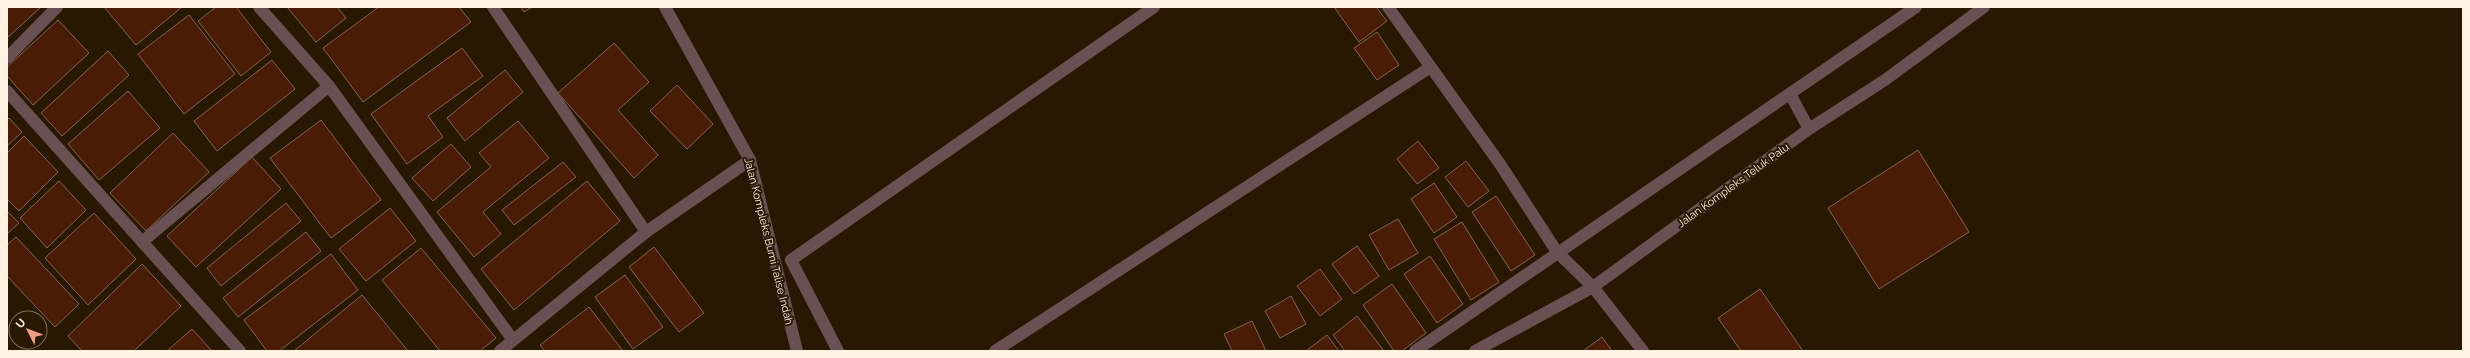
<svg xmlns="http://www.w3.org/2000/svg" width="2470" height="358" viewBox="0 0 2470 358" font-family="Raleway,sans-serif">
<rect width="100%" height="100%" fill="#291801"/>
<g fill="#491d05" stroke="#836355">
<path d="M 7,7 L 41,7 L 7,38 Z"/>
<path d="M 104,7 L 182,7 L 136,45 Z"/>
<path d="M 216,7 L 236,7 L 271,52 L 241,76 L 198,21 Z"/>
<path d="M 287,7 L 337,7 L 346,18 L 316,42 Z"/>
<path d="M 379,7 L 459,7 L 471,22 L 363,102 L 323,48 Z"/>
<path d="M 521,7 L 532,7 L 524,12 Z"/>
<path d="M 1334,7 L 1376,7 L 1387,21 L 1359,42 Z"/>
<path d="M 189,15 L 235,74 L 184,114 L 138,54 Z"/>
<path d="M 58,20 L 89,53 L 33,105 L 7,76 L 7,67 Z"/>
<path d="M 1377,32 L 1399,65 L 1377,80 L 1354,48 Z"/>
<path d="M 614,43 L 649,82 L 618,110 L 658,155 L 634,178 L 558,93 Z"/>
<path d="M 462,48 L 483,76 L 428,116 L 443,137 L 407,164 L 371,114 Z"/>
<path d="M 108,51 L 129,75 L 62,136 L 41,113 Z"/>
<path d="M 272,60 L 295,89 L 217,151 L 194,121 Z"/>
<path d="M 505,70 L 523,92 L 465,141 L 447,118 Z"/>
<path d="M 677,85 L 713,124 L 687,149 L 650,111 Z"/>
<path d="M 128,91 L 160,128 L 99,180 L 68,144 Z"/>
<path d="M 9,118 L 22,132 L 7,146 L 7,120 Z"/>
<path d="M 321,120 L 381,200 L 331,238 L 270,158 Z"/>
<path d="M 518,121 L 549,158 L 483,212 L 501,234 L 474,257 L 437,212 L 491,167 L 479,153 Z"/>
<path d="M 173,133 L 209,172 L 146,231 L 110,193 Z"/>
<path d="M 24,136 L 58,172 L 19,211 L 7,199 L 7,153 Z"/>
<path d="M 1418,141 L 1439,168 L 1417,184 L 1397,159 Z"/>
<path d="M 451,144 L 471,167 L 433,201 L 412,178 Z"/>
<path d="M 1918,150 L 1969,232 L 1879,289 L 1828,208 Z"/>
<path d="M 252,157 L 281,189 L 196,267 L 167,236 Z"/>
<path d="M 1466,161 L 1489,191 L 1468,207 L 1445,177 Z"/>
<path d="M 563,162 L 576,177 L 514,225 L 502,210 Z"/>
<path d="M 59,181 L 86,210 L 47,248 L 20,218 Z"/>
<path d="M 587,181 L 620,221 L 514,310 L 481,269 Z"/>
<path d="M 1434,183 L 1457,217 L 1434,233 L 1411,199 Z"/>
<path d="M 1496,196 L 1535,255 L 1511,271 L 1472,212 Z"/>
<path d="M 286,203 L 301,221 L 221,286 L 207,268 Z"/>
<path d="M 390,208 L 416,241 L 366,281 L 339,249 Z"/>
<path d="M 7,211 L 19,223 L 7,234 Z"/>
<path d="M 94,213 L 136,259 L 88,305 L 45,258 Z"/>
<path d="M 1398,219 L 1418,253 L 1389,270 L 1369,235 Z"/>
<path d="M 1462,222 L 1499,282 L 1471,300 L 1434,239 Z"/>
<path d="M 306,232 L 321,251 L 238,317 L 223,298 Z"/>
<path d="M 16,237 L 79,304 L 55,327 L 7,276 L 7,245 Z"/>
<path d="M 1357,246 L 1379,276 L 1354,294 L 1332,264 Z"/>
<path d="M 654,247 L 704,313 L 679,332 L 629,267 Z"/>
<path d="M 421,248 L 496,338 L 480,351 L 440,351 L 382,280 Z"/>
<path d="M 331,254 L 358,290 L 279,351 L 267,351 L 244,320 Z"/>
<path d="M 1430,256 L 1463,304 L 1437,323 L 1404,274 Z"/>
<path d="M 142,264 L 181,306 L 134,351 L 82,351 L 68,336 Z"/>
<path d="M 1320,269 L 1342,299 L 1320,316 L 1297,286 Z"/>
<path d="M 625,275 L 663,327 L 633,349 L 595,297 Z"/>
<path d="M 1392,284 L 1426,333 L 1402,351 L 1394,351 L 1363,305 Z"/>
<path d="M 1760,289 L 1803,351 L 1741,351 L 1718,318 Z"/>
<path d="M 362,295 L 408,351 L 294,351 Z"/>
<path d="M 1291,296 L 1306,324 L 1280,338 L 1265,311 Z"/>
<path d="M 589,307 L 623,351 L 545,351 L 540,345 Z"/>
<path d="M 1357,316 L 1384,351 L 1345,351 L 1333,335 Z"/>
<path d="M 1252,321 L 1266,351 L 1232,351 L 1224,334 Z"/>
<path d="M 192,329 L 212,351 L 167,351 Z"/>
<path d="M 1327,335 L 1339,351 L 1306,351 Z"/>
<path d="M 1602,337 L 1612,351 L 1583,351 Z"/>
</g>
<g fill="none" stroke-linecap="round" stroke-linejoin="round">
<g stroke="#695053" stroke-width="12">
<path d="M 259,7 L 329,86 L 513,340"/>
<path d="M 493,7 L 646,232"/>
<path d="M 665,7 L 750,160 L 797,351"/>
<path d="M 1388,7 L 1500,164 L 1557,252 L 1593,287 L 1643,351"/>
<path d="M 7,58 L 57,7"/>
<path d="M 7,91 L 240,351"/>
<path d="M 1790,94 L 1809,129"/>
<path d="M 142,242 L 329,86"/>
<path d="M 500,351 L 646,232 L 750,160"/>
<path d="M 838,351 L 791,260 L 1154,7"/>
<path d="M 995,351 L 1429,68"/>
<path d="M 1415,351 L 1916,7"/>
<path d="M 1475,351 L 1593,287 L 1809,129 L 1885,80 L 1984,7"/>
</g>
</g>
<g text-anchor="middle" stroke-width="4" stroke-linejoin="round" paint-order="stroke">
<g font-size="11" fill="#fef2e3" stroke="#291801">
<text transform="translate(1733 185) rotate(-36)" y="4">Jalan Kompleks Teluk Palu</text>
<text transform="translate(769 241) rotate(76)" y="4">Jalan Kompleks Bumi Talise Indah</text>
</g>
</g>
<rect width="2470" height="358" fill="none" stroke="#fef2e3" stroke-width="16"/>
<g transform="translate(28 330) rotate(312)"><circle r="19" fill="#291801" stroke="#7e6f5b"/>
<path d="M0-3L7 15L0 10L-7 15Z" fill="#f39f85"/>
<text y="-6" font-size="11" font-weight="bold" text-anchor="middle" fill="#fef2e3">U</text>
</g>
</svg>
